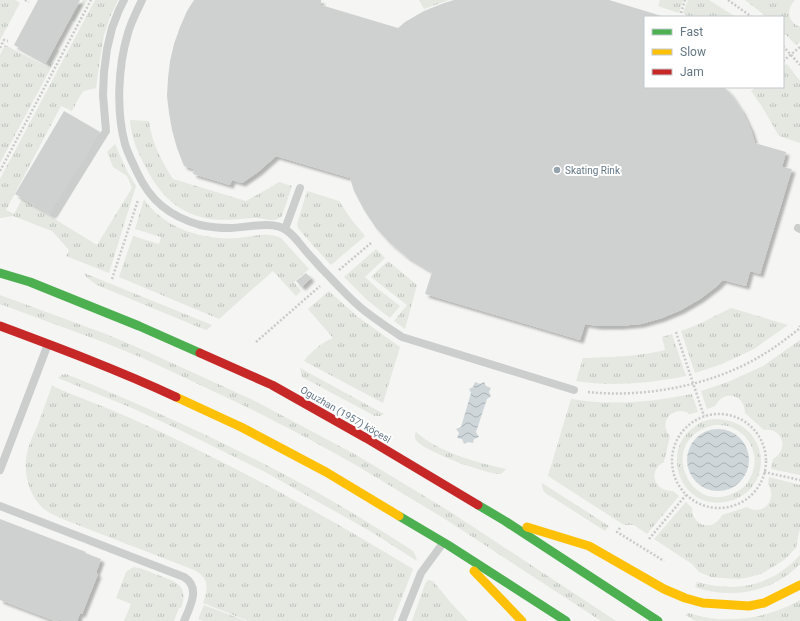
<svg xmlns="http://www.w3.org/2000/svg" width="800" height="621" viewBox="0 0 800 621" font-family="Roboto,sans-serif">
<defs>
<pattern id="grass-tufts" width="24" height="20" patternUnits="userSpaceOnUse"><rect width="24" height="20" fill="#e4e8e1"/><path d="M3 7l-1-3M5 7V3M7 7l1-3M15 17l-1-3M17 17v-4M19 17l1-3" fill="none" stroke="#bcc1bc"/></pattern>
<pattern id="water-waves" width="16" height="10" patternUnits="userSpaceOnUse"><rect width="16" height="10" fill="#ced6d9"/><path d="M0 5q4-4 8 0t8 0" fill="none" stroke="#abb2b6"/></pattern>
<filter id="shadow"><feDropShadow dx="3.5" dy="3.5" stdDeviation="1" flood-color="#0004"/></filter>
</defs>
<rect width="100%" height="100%" fill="#f5f5f3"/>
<g fill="url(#grass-tufts)" fill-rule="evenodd">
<path d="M 0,0 L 15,0 L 20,3 L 0,40 Z"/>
<path d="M 83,0 L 87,0 L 75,22 L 72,20 Z"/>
<path d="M 95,0 L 118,0 L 110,17 L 104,35 L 101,52 L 96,88 C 92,90 88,89 84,91 C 80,94 75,106 72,111 L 61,106 L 6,210 L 14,214 L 22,199 L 97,245 L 132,188 L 127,176 L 113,167 L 107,152 L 115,144 L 127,171 L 136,186 L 109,273 L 66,256 L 69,250 L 52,231 L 13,216 L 0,218 L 0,179 Z"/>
<path d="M 419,0 L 449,0 L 424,9 Z"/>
<path d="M 660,0 L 683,0 L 679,13 L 658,6 Z"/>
<path d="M 688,0 L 709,0 L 736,17 L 689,17 L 683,13 Z"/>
<path d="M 745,0 L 795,0 C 786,10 787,21 800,27 L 800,42 L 796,45 L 783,32 L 783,17 L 767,17 Z"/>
<path d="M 5,45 L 47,67 L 57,50 L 60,51 L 0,163 L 0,55 Z"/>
<path d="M 787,64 L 800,81 L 800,143 L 779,136 L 761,105 L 751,91 L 756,87 L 783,87 L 783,66 Z"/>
<path d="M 130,120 L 149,121 C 151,141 162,162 173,179 L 246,201 L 271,187 L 279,182 L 292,186 L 282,216 C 275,224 263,217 253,218 C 238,219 227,221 211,219 C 178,214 160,195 145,166 C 137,151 131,136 130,120 Z"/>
<path d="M 307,191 L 339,201 L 351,219 L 365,236 L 331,265 L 302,233 L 298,228 L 297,224 Z"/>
<path d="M 144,199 C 164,229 205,241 239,238 C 253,236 268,232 281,238 L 309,269 L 294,282 L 301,291 L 296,296 L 273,271 L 219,319 L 119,277 L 133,236 L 159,244 L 161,237 L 135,229 Z"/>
<path d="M 376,249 L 385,258 L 365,277 L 378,289 L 400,306 L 390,318 L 367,300 L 344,277 Z"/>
<path d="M 388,261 L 417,285 L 405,329 L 394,321 L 407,305 L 371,277 Z"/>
<path d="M 84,273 L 212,325 L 207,330 L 203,329 L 97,285 L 86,277 Z"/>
<path d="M 329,291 L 358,317 L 400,347 L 383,403 L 304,361 C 312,351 321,343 333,338 L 308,309 Z"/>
<path d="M 0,295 L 106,334 L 148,352 L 255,401 L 313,432 L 358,456 L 449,511 L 616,621 L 601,621 L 445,519 L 354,464 L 309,439 L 251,409 L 145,359 L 103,342 L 0,304 Z"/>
<path d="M 731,308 L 788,325 L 754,349 L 722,364 L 695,373 L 681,331 L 697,325 Z"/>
<path d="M 672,334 L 686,376 C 650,383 612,387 576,381 L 583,358 C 611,357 638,357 665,350 L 662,337 Z"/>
<path d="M 800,340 L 800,475 L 771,469 L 773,459 C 790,449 782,427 764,430 L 745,413 C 745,394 723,389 715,406 L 707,409 L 701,391 L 728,382 L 763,366 Z"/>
<path d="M 300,368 L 384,414 L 380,416 L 375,416 L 302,377 Z"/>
<path d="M 66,374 C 135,402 203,432 270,467 C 319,492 367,521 413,551 L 415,554 L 417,561 L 370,531 L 267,473 L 182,431 L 132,408 L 58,378 L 61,375 Z"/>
<path d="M 52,386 C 77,397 103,406 128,417 C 226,461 321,513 413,569 L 393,621 L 248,621 L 203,603 C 208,589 210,578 194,570 L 60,518 C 55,515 49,513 44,509 C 28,495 22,470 28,449 C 30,441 35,432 38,424 C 43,411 47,399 52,386 Z"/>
<path d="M 692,394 L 698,412 L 690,414 C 674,404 657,422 670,436 L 664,462 C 647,471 654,492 673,491 L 679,496 L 647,534 L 634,525 L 624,525 L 548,476 L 571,399 C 612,406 651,402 692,394 Z"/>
<path d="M 714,419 C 773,419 776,494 725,502 C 680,510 658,449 697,425 C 702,421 708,420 714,419 ZM 715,425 C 720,425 725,425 730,427 C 748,433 759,452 753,471 C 750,481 744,489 734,493 C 687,516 656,437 715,425 Z"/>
<path d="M 416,432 C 439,453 476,462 506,469 L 501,474 C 488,475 423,451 416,440 C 415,438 415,437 415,434 Z"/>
<path d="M 769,477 L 800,485 L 800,529 L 798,536 L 797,544 L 796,548 L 784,560 L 763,573 L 750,577 L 739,579 L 722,578 L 711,577 L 699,572 L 692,564 L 654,539 L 686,502 L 692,508 C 692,527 714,532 722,515 L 747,507 C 763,517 778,500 768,484 Z"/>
<path d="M 542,483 L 609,526 L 605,531 L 544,492 L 542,487 Z"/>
<path d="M 800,555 L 800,564 C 773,592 731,600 695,587 L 697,582 C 736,593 772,586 800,555 Z"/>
<path d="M 134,567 C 141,568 148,571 155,574 C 174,581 190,584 181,608 L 179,608 L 174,621 L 124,621 L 131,604 L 116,598 L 126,572 L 130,569 Z"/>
<path d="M 428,580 L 433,581 L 451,603 L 468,621 L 412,621 L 425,584 Z"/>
<path d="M 800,600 L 800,621 L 695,621 L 686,615 L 688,613 C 697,615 706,618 716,619 C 746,621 774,615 800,600 Z"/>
<path d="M 204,605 L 246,621 L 203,621 L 198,619 Z"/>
</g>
<g fill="url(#water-waves)">
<path d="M 475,382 L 480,384 L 484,382 L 486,386 L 491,388 L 489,392 L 491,396 L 487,399 L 476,432 L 479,437 L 474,439 L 473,443 L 468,442 L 464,444 L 462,439 L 457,438 L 459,433 L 456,429 L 461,427 L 471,393 L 469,389 L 473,387 Z"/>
<circle cx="718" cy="460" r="31"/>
</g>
<g fill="#cfd1d1" filter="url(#shadow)">
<path d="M 38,0 L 80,0 L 46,63 L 14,45 Z"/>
<path d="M 194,0 L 321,0 L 321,5 L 398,28 L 405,22 L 424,11 L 444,3 L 454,0 L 609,0 L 665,17 L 645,17 L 645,87 L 724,87 L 730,93 L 742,111 L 751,130 L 755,143 L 786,152 L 782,167 L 792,169 L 760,274 L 750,271 L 746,286 L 723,280 L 717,286 L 700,299 L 681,310 L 662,318 L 641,324 L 619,326 L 598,326 L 585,324 L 580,340 L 425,294 L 432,272 L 407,257 L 390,243 L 376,228 L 364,210 L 354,191 L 350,178 L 276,156 L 258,172 L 242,183 L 232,180 L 230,185 L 193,174 L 194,169 L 184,166 L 177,148 L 172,130 L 169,113 L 167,96 L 168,78 L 170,61 L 174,44 L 180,27 L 187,11 Z"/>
<path d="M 64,111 L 100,132 L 52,215 L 15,194 Z"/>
<path d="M 306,273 L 311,278 L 302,287 L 296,281 Z"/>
<path d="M 0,519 L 86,552 L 85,553 L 101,559 L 96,573 L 98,574 L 82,614 L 80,613 L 77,621 L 59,620 L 59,621 L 55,621 L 0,600 Z"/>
</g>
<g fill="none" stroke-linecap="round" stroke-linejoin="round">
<g stroke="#cacacb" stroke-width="2.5" stroke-dasharray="2 2" stroke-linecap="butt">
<path d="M 25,0 L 29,2"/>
<path d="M 728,0 L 752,17"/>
<path d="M 681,13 L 685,0"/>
<path d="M 783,46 L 800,65"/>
<path d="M 0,48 L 4,40 L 8,41"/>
<path d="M 783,61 L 800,47"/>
<path d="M 748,87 L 749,87"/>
<path d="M 0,171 L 91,0"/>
<path d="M 339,270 L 371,243"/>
<path d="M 112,279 L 138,200"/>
<path d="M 676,332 L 704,416"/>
<path d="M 256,342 L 320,286"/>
<path d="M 588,392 C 643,398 710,386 759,357 C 773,349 786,339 799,329 L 800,326"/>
<circle cx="719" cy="461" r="47"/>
<path d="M 764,472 L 800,480"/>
<path d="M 620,528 L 617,532 L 664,561"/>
<path d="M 649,539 L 686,495"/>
</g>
<g stroke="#cccece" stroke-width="8">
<path d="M 142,0 C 137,11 131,22 128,33 C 118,66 116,111 125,144 C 128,154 133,163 137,172 C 143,185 151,197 162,206 C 173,215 186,221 200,225 C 209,227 220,228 230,228 C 246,228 272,220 286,230 C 294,235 299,243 305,250 C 310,256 316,262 321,268 C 334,281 346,295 360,307 C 373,318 387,327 402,337 L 574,390"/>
<path d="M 55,213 L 106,131 L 103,95 L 104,72 L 107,49 L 112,28 L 119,10 L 124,0"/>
<path d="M 798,228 L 800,229"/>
<path d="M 285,229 L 300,188"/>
<path d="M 0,470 L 48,344"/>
<path d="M 0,506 L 184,577 C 201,587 190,607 184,621"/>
<path d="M 402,621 L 421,573 L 443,543"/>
</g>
<g stroke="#4caf50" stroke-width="9">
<path d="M 0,273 L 30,282 L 139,326 L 200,353"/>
<path d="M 478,505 L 505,521 L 658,621"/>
<path d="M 399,516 L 448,545 L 566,621"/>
</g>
<g stroke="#ffc107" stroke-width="9">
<path d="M 176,397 L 241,427 L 326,472 L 399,516"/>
<path d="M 527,527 L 589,546 L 664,589 L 685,598 L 703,603 L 749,606 L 764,603 L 800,585"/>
<path d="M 474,571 L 522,621"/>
</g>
<g stroke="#c62828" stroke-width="9">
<path d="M 0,326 C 59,348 118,370 176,397"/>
<path d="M 200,353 L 272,385 L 366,438 L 478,505"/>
</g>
</g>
<circle fill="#96a3ac" stroke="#fff" stroke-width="1.5" cx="557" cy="170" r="4"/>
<g text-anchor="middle" stroke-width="4" stroke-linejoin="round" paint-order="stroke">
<g font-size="10" fill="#637785" stroke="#fff" text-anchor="start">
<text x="565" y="174">Skating Rink</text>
</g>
<g font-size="10" fill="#637785" stroke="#fff">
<text transform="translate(346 414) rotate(30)" y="4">Oguzhan (1957) köçesi</text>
</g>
</g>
<rect x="644" y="16" width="140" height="72" fill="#ffffff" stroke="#c1c9ce"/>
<rect x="652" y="29" width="20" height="6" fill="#4caf50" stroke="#c1c9ce"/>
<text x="680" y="36" font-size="12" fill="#637785">Fast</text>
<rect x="652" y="49" width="20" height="6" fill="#ffc107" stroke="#c1c9ce"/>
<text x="680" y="56" font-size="12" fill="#637785">Slow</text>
<rect x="652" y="69" width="20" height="6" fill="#c62828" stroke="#c1c9ce"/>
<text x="680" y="76" font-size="12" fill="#637785">Jam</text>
</svg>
